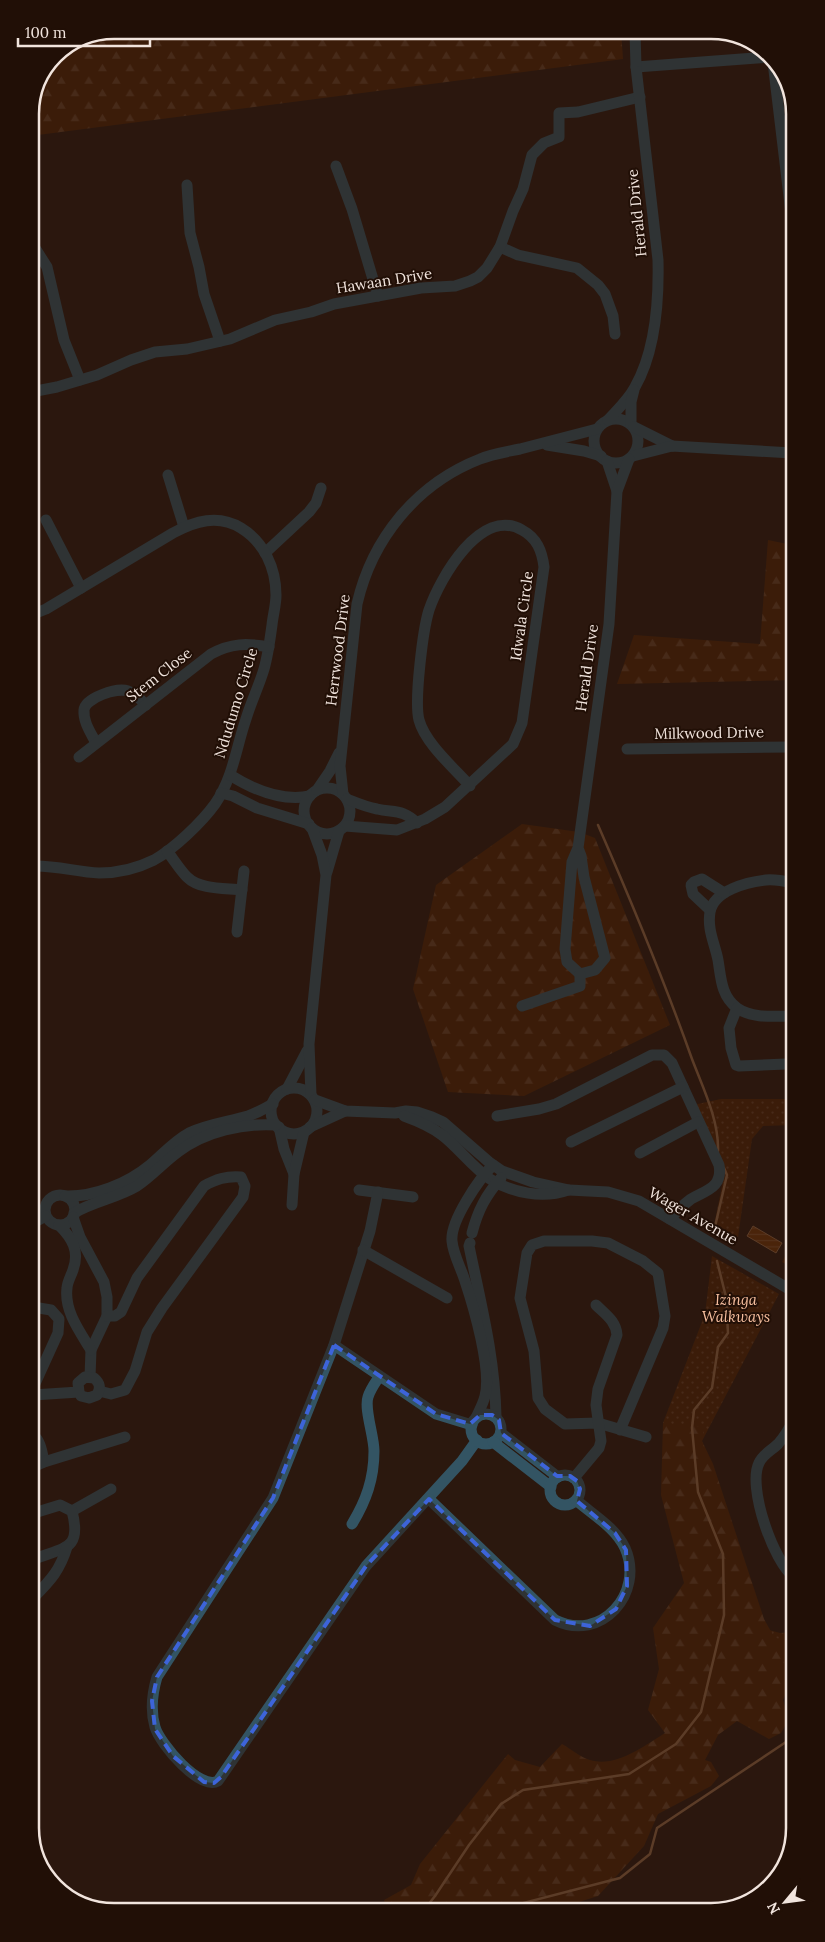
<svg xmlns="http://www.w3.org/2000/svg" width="825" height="1942" viewBox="0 0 825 1942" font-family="Lora,serif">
<defs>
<pattern id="green-dots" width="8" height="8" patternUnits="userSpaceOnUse" patternTransform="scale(1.25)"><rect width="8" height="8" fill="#4f2203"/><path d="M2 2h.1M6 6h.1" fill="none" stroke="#694227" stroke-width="1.8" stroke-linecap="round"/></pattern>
<pattern id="forest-firs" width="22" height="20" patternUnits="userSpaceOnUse" patternTransform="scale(1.25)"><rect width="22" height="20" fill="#4f2203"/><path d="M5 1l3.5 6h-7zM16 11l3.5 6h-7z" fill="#694227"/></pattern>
<pattern id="water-rules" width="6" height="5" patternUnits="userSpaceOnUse" patternTransform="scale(1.25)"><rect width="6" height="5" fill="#6f3305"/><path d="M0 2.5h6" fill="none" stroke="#845029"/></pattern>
</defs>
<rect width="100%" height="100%" fill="#2b180e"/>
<g fill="url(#green-dots)">
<path d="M 721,1099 L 793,1099 L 793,1125 L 763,1126 L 752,1139 L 738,1237 L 728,1232 L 723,1241 L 712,1235 L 723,1181 L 693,1105 Z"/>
<path d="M 712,1256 L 779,1294 L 702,1441 L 718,1528 L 769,1630 L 780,1633 L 795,1632 L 795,1675 L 787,1680 L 705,1622 L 663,1423 L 705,1314 Z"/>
</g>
<g fill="url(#forest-firs)">
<path d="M 621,31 L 623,59 L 30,136 L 30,108 L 55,54 L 82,36 Z"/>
<path d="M 768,540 L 792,545 L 792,680 L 617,684 L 634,635 L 760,644 Z"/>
<path d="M 522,824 L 579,832 L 595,838 L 670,1025 L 524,1096 L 448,1092 L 413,989 L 436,885 Z"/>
<path d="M 663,1423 L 704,1427 L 702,1441 L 713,1464 L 764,1619 C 773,1635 775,1642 795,1643 L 795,1662 L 783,1661 L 789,1686 L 783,1700 L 789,1719 L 781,1733 L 769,1739 L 737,1721 L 718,1735 L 705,1760 L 711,1762 L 719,1776 L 711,1786 L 658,1814 L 644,1846 L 598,1896 L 557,1909 L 387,1910 L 384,1900 L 411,1885 L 420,1864 L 508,1754 L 515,1760 L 540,1767 L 562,1744 C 571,1749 580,1757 590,1760 C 616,1768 644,1746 665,1733 L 648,1710 L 659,1669 L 653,1628 L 684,1583 L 661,1495 Z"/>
</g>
<path fill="#4f2203" d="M 789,1249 L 794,1251 L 794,1269 L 782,1262 Z"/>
<path fill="url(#water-rules)" stroke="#966846" d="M 753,1226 L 782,1243 L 776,1253 L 747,1236 Z"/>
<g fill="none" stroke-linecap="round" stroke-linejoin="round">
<g stroke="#966846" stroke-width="2.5">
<path d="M 598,825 C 632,903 664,980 692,1059 C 703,1088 719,1120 718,1151"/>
<path d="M 714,1231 L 727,1175 L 724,1168"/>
<path d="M 500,1909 L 620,1878 L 650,1854 L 657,1828 L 795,1736"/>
<path d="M 424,1910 L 435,1896 L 469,1845 L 501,1804 L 523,1790 L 629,1774 L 676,1744 L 701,1712 L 724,1615 L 723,1554 L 698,1492 L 692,1428 L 694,1410 L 712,1388 L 718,1347 L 728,1333 L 726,1297 L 717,1261"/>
</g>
<g stroke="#335463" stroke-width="11">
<path d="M 773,62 L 791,213"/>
<path d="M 636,67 L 769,57"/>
<path d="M 336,166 L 352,209 L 378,296"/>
<path d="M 187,185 L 190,233 L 199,267 L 204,294 L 220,341"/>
<path d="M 30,240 L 47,267 L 64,340 L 80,380"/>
<path d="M 500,247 L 518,255 L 577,268 L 598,285 L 605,294 L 613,316 L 615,334"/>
<path d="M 31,392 L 57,387 L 97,375 L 131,360 L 155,352 L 187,349 L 230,339 L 275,320 L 311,312 L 334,304 L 421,288 L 455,286 L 470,281 L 478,277 L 487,268 L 500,247 L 513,211 L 523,189 L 532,155 L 544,143 L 559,137 L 559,113 L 578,112 L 640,97"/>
<circle cx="616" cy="441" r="22"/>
<path d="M 608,420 C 617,410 628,400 635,387 C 656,350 659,302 658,260 L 636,67 L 635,31"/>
<path d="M 631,424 L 631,402 L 634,390"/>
<path d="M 634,427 L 672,446"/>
<path d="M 547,445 L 584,451 L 601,456"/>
<path d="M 633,456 L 672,446 L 792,453"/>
<path d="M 607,461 L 617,491"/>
<path d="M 168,475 L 184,527"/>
<path d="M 46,520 L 81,588"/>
<path d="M 265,553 L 309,512 L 316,503 L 321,488"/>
<path d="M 31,615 L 46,609 L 173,533 C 195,521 218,514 241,528 C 264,542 276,568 276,595 C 276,605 273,615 272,625 C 270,640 268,655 264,669 C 259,686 251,702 246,719 C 236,748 233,778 215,804 C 202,822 174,849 154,860 C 138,868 118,873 99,873 C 77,872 55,865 32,866"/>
<path d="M 96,743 C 91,733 83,722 84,710 C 85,698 117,687 128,691 C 135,693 141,700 146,705"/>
<path d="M 627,749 L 792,747"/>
<path d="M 79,757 L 211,654 C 231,643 247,643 269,647"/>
<path d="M 230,775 C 254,790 282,802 310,796"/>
<circle cx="327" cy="811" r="23"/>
<path d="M 317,790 L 330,771 L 339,753"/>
<path d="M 221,793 L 233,796 L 257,808 L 309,824"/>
<path d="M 343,794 L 340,766 L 357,604 C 372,539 416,484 480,459 C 492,454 506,452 520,449 C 546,442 571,436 597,429"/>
<path d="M 347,799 C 357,803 366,807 377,809 C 395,813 402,809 417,823"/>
<path d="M 345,826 L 397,830 L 425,819 L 445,807 L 513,744 L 522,723 L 544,567 C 542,551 537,538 522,530 C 481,506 440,578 429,610 C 423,629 414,701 419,720 C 425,743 454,768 470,786"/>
<path d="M 578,848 L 581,856 L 584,877 L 605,958 L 595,970 L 580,974 L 567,962 L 565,949 L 572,862 L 578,848 L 609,624 L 617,491 L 629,459"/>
<path d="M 167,851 C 174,860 180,870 187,877 C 200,890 225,888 242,890"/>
<path d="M 327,872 L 339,831"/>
<path d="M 793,883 C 784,881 775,879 766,880 C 748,882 714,890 710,912 C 707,930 715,944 718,960 C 721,978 721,996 737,1008 C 753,1019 775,1016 793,1016"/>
<path d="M 710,910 L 693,894 L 691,885 L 694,882 L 702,879 L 724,893"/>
<path d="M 237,932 L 244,871"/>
<path d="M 522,1006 L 580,986 L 580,974"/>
<path d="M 737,1008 L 729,1028 L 731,1048 L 736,1065 L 739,1066 L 786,1064"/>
<circle cx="294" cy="1111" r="23"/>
<path d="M 287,1089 L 307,1051"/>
<path d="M 311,1095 L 309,1044 L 326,875 L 322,855 L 312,828"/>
<path d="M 315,1100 L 345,1111 L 395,1113 L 406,1111 L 417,1112 L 432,1117 L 443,1122 L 489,1162 L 502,1171 L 533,1182 L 569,1190 L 608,1192 L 639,1201 L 794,1292"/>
<path d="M 404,1116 C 418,1121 430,1126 442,1135 C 459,1148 472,1167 490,1179 C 512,1193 543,1199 568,1190"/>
<path d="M 497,1116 L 539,1109 L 556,1104 L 652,1055 L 664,1055 L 672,1063 L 719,1165 C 723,1187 707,1190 691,1199 C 683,1205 676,1212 670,1219"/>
<path d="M 279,1127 L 284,1149 L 294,1174"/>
<path d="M 310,1127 L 345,1111"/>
<path d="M 571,1142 L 683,1087"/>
<path d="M 640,1153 L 698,1122"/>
<path d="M 359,1190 L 413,1197"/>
<path d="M 378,1192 L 370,1231 L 334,1345 L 273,1498 L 157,1677 C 152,1694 150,1710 155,1727 C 160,1744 200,1791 218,1781 L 366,1566 L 462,1461 L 477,1440"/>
<circle cx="60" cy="1210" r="15"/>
<path d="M 65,1196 C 94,1197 127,1184 150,1165 C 163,1154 174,1141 189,1133 C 208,1124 228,1122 248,1116 C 257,1113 265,1108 273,1104"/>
<path d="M 292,1205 L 294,1174 L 304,1132"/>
<path d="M 74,1213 C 94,1201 117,1198 137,1186 C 152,1176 164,1162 178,1152 C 205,1131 244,1123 276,1125"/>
<path d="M 73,1217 L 80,1237 L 104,1282 L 107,1297 L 107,1316 L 91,1350 L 90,1377"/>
<path d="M 33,1223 L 46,1216"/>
<path d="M 59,1225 C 72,1238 80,1251 73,1270 C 71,1276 67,1283 67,1288 C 64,1311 80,1332 91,1350"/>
<path d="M 472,1233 C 478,1210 486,1195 501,1178"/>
<path d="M 470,1243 L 469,1246 C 481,1304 495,1358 496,1417"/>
<path d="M 363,1250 L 447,1298"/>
<path d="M 33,1307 L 51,1310 L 59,1319 L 58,1333 L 33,1388"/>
<path d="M 334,1345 L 436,1414 L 472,1425"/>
<path d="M 99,1391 L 111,1394 L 125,1390 L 135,1371 L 147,1332 L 162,1308 L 243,1197 L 245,1186 L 241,1177 C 226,1176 216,1179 204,1186 L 137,1278 L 121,1312 L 115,1316 L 107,1316"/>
<path d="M 33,1395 L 79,1392 L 81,1396 L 89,1398 L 97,1395 C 101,1388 100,1383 94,1378 L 85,1377 L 78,1383 L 79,1392"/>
<circle cx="486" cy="1429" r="15"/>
<path d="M 476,1418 C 479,1411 483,1404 485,1396 C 492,1370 474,1308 465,1281 C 461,1268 453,1254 452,1241 C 450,1221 479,1179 493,1165"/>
<path d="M 794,1418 C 790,1428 785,1436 778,1444 C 771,1451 763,1454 759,1463 C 747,1487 774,1563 794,1577"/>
<path d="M 620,1430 L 663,1328 L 665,1316 L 658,1273 L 643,1261 L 608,1243 L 592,1241 L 544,1241 L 532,1245 L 527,1253 L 520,1298 L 534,1351 L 538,1398 L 545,1409 L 565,1424 L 598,1423 L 646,1437"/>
<path d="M 501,1433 L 558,1477"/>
<path d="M 33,1435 C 41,1441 42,1453 44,1462"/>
<path d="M 493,1442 L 551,1487"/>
<path d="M 33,1467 L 44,1462 L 125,1437"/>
<circle cx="565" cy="1490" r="15"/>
<path d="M 574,1478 L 599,1448 L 601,1441 L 596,1405 L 598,1389 L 617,1335 C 616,1321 606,1315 596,1305"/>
<path d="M 429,1499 L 555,1620 C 601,1643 645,1593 625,1548 C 616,1528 592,1514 576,1500"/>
<path d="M 72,1511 L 111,1489"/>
<path d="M 34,1513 L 60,1505 L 72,1511 C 82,1550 65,1547 34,1559"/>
<path d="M 352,1524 C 366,1501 374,1479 374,1451 C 374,1436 364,1409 368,1397 C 370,1390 375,1383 379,1377"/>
<path d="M 34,1597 C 51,1580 60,1570 67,1547"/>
</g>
</g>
<path d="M0 0H825V1942H0ZM 334,1345 L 436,1414 L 470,1424 L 480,1415 L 492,1415 L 499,1420 L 501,1433 L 557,1476 L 570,1476 L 577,1481 L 580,1489 L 577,1501 L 615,1533 L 626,1550 L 627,1586 L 616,1609 L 590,1626 L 555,1620 L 429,1499 L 366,1566 L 221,1777 L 214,1783 L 204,1782 L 173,1756 L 155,1729 L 152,1701 L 157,1677 L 273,1498 Z" fill="#2b180e" fill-opacity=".55" fill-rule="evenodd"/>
<path fill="none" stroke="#3d64d9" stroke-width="4" stroke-dasharray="10 6" stroke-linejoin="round" d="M 334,1345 L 436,1414 L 470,1424 L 480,1415 L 492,1415 L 499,1420 L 501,1433 L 557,1476 L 570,1476 L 577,1481 L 580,1489 L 577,1501 L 615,1533 L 626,1550 L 627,1586 L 616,1609 L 590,1626 L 555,1620 L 429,1499 L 366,1566 L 221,1777 L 214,1783 L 204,1782 L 173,1756 L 155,1729 L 152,1701 L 157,1677 L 273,1498 Z"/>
<g text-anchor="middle" stroke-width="4" stroke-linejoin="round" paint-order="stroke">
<g font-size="15" fill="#f1e4dd" stroke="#210f06">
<text transform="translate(637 213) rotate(-96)" y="5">Herald Drive</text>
<text transform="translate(384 281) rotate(-9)" y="5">Hawaan Drive</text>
<text transform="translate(522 616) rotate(-82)" y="5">Idwala Circle</text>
<text transform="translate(338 650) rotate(-83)" y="5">Herrwood Drive</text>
<text transform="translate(587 668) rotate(-82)" y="5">Herald Drive</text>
<text transform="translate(159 675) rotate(-38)" y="5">Stem Close</text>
<text transform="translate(236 703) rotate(-73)" y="5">Ndudumo Circle</text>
<text transform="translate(709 733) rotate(-1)" y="5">Milkwood Drive</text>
<text transform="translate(693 1216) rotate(30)" y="5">Wager Avenue</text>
</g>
<g font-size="15" font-style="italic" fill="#f7bf9f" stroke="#210f06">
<text x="736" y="1305">Izinga<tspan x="736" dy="17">Walkways</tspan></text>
</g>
</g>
<path d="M0 0H825V1942H0ZM114 39H711A75 75 0 0 1 786 114V1828A75 75 0 0 1 711 1903H114A75 75 0 0 1 39 1828V114A75 75 0 0 1 114 39Z" fill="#210f06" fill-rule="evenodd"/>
<path fill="none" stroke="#f1e4dd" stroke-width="2.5" d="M114 39H711A75 75 0 0 1 786 114V1828A75 75 0 0 1 711 1903H114A75 75 0 0 1 39 1828V114A75 75 0 0 1 114 39Z"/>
<g transform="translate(785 1902) rotate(241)" stroke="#210f06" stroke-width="4" paint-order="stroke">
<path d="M0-4L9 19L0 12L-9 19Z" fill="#f1e4dd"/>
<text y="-8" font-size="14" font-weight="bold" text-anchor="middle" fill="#f1e4dd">N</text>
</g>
<path d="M18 38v8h132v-8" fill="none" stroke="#f1e4dd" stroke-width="2.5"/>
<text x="25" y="38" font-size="15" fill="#f1e4dd" stroke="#210f06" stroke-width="4" paint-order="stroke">100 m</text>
</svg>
